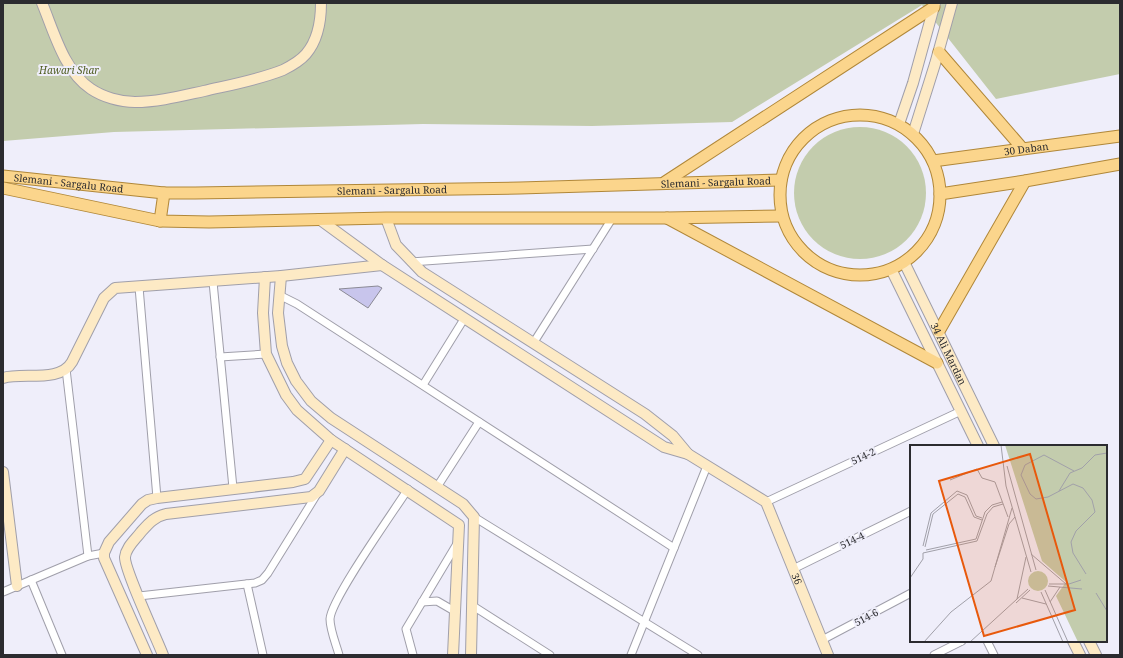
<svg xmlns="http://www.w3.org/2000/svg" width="1123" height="658" viewBox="0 0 1123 658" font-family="'Noto Serif',serif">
<rect width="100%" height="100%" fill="#efeefa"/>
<g fill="#c3ccad">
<path d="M 3,3 L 1120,3 L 1120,74 L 996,99 L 922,5 L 732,122 L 592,126 L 423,124 L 114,132 L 3,141 Z"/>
<circle cx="860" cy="193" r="66"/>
</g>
<path fill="#c8c5ec" stroke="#8b8a95" d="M 378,286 L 382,288 L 368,308 L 339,289 Z"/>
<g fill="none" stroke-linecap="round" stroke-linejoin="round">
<defs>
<g id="street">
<path d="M 411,262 L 593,249"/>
<path d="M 213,282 L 233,488"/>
<path d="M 139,287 L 157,498"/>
<path d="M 279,295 L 297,304 L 674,548"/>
<path d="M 534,342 L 613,217"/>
<path d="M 220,357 L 266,354"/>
<path d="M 66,369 L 88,556"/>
<path d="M 423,385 L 464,319"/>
<path d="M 437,487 L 479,422"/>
<path d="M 766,502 L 961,411"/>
<path d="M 474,517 L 698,655"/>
<path d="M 793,569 L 911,511"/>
<path d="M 31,580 L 62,655"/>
<path d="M 247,584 L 263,655"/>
<path d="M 3,592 L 88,556 L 104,553"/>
<path d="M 139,596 L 255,583 L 262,580 L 268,573 L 317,494"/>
<path d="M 422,602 L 437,601 L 456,612"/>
<path d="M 473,606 L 550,655"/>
<path d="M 822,640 L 911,593"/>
<path d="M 987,641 L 994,655"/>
<path d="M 339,655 C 336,644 330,630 330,619 C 331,599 394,511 408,489"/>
<path d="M 413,655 L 406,629 L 458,542"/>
<path d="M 631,655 L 707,466"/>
<path d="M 934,655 L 962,641"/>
</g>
<g id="secondary">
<path d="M 42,3 C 54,32 64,71 91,89 C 103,97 120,102 135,102 C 158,102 181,96 204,91 C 230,85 258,80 283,70 C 291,66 300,61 306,54 C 318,40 321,21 321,3"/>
<path d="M 899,124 L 913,83 L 935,3"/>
<path d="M 913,134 L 935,64 L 952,3"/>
<path d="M 386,218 L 396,245 L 422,272 L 645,414 L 673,436 L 688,454"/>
<path id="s1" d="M 319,219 L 382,265 L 664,447 L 688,454 L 766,502 L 828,655"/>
<path id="s2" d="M 904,262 L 994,446"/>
<path d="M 891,269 L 978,446"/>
<path d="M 281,276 L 278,313 L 282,346 L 287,363 L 296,381 L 311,401 L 331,418 L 463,504 L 474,517 L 471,655"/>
<path d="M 265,277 L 263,313 L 266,354 L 286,395 L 297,410 L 331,440 L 459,525 L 453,655"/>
<path d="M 3,378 C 23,372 60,383 72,362 L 104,298 L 115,288 L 281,276 L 382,265"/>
<path d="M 3,472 L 17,586"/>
<path d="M 1073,641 L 1080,655"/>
<path d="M 1089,641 L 1096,655"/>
<path d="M 147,655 L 104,558 L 104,553 L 109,542 L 142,504 L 148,500 L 157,498 L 293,482 L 305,479 L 331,440"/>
<path d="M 163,655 C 157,639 124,569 125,557 C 126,547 136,539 141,532 C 149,523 154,517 166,514 L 311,497 L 319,491 L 345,449"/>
</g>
<g id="primary">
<path d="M 939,52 L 1022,148"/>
<circle cx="860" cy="195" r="80"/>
<path id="s3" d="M 933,161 L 1120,136"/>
<path id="s4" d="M 3,176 L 164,193 L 195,193 L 520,188 L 781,180"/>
<path d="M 665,182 L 934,7"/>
<path d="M 3,188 L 160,221 L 209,222 L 386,218 L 666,218 L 782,216"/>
<path d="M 940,194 L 1025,181 L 1120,164"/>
<path d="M 667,218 L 937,363"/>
<path d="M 160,221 L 164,193"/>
<path d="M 939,331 L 1025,181"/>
</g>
</defs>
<use href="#street" stroke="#a09faa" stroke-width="9"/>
<use href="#secondary" stroke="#a09faa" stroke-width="12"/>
<use href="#primary" stroke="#b08739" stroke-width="13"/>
<use href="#street" stroke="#fff" stroke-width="7"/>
<use href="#secondary" stroke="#fdeac5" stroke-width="10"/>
<use href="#primary" stroke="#fbd58c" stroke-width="11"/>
</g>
<g text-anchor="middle" stroke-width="4" stroke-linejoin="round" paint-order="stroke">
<g font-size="10" font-style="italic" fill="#4f5d22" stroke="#efeefa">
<text x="69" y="74">Hawari Shar</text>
</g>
<g font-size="10" fill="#2b2b2f" stroke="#efeefa">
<text dy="4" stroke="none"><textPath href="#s3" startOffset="94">30 Daban</textPath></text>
<text dy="4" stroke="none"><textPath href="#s4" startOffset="714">Slemani - Sargalu Road</textPath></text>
<text dy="4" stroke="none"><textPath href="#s4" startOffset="66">Slemani - Sargalu Road</textPath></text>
<text dy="4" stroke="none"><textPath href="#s4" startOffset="390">Slemani - Sargalu Road</textPath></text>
<text dy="4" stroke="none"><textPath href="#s2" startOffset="102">34 Ali Mardan</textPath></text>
<text transform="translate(863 456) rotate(-25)" y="4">514-2</text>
<text transform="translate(852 540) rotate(-26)" y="4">514-4</text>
<text dy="4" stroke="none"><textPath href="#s1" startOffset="613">36</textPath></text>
<text transform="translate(866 617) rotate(-28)" y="4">514-6</text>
</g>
</g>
<g transform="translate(910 445)">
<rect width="197" height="197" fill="#efeefa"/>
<path d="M 95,0 L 197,0 L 197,197 L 168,197 L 146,151 L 156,137 L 132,116 ZM118 136a10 10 0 1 1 20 0a10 10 0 1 1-20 0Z" fill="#c3ccad"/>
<path fill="none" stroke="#a1a0a9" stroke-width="1" d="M 91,0 L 96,41 L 121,127M 197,11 L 197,42M 97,21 L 126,125M 164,26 L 134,10 L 115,20 L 111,30 L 120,49 L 126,54 L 138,52 L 163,39 L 173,43 L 182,55 L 185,67 L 166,86 L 161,97 L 163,108 L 176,129M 40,35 L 67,24 L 72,33 L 85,37 L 98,72M 149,46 L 160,28 L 172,23 L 185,10 L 197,8M 67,96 L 77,69 L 83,62 L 93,59M 13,101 L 21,68 L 47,46 L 57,50 L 66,71 L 72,73M 15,102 L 23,69 L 48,49 L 55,52 L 64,72 L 72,75M 16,105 L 66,94 L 75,67 L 82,60 L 92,57M 121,109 L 156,139M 85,122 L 99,79 L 105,72M 0,133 L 13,114 L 13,108 L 67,96M 139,139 L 159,139 L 171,135M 138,141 L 172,144M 135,145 L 158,197M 131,147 L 153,197M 186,148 L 197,166M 112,153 L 136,159M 107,154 L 116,112M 140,157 L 150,142M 106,158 L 120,145M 14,197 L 41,167 L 81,136 L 102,63M 60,197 L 118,144"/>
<path fill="#e8590c" fill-opacity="0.15" stroke="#e8590c" stroke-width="2" d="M 120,9 L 165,165 L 74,191 L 29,36 Z"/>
<rect width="197" height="197" fill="none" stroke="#2b2b2f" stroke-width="2"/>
</g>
<rect width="1123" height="658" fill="none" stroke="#2b2b2f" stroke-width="8"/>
</svg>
